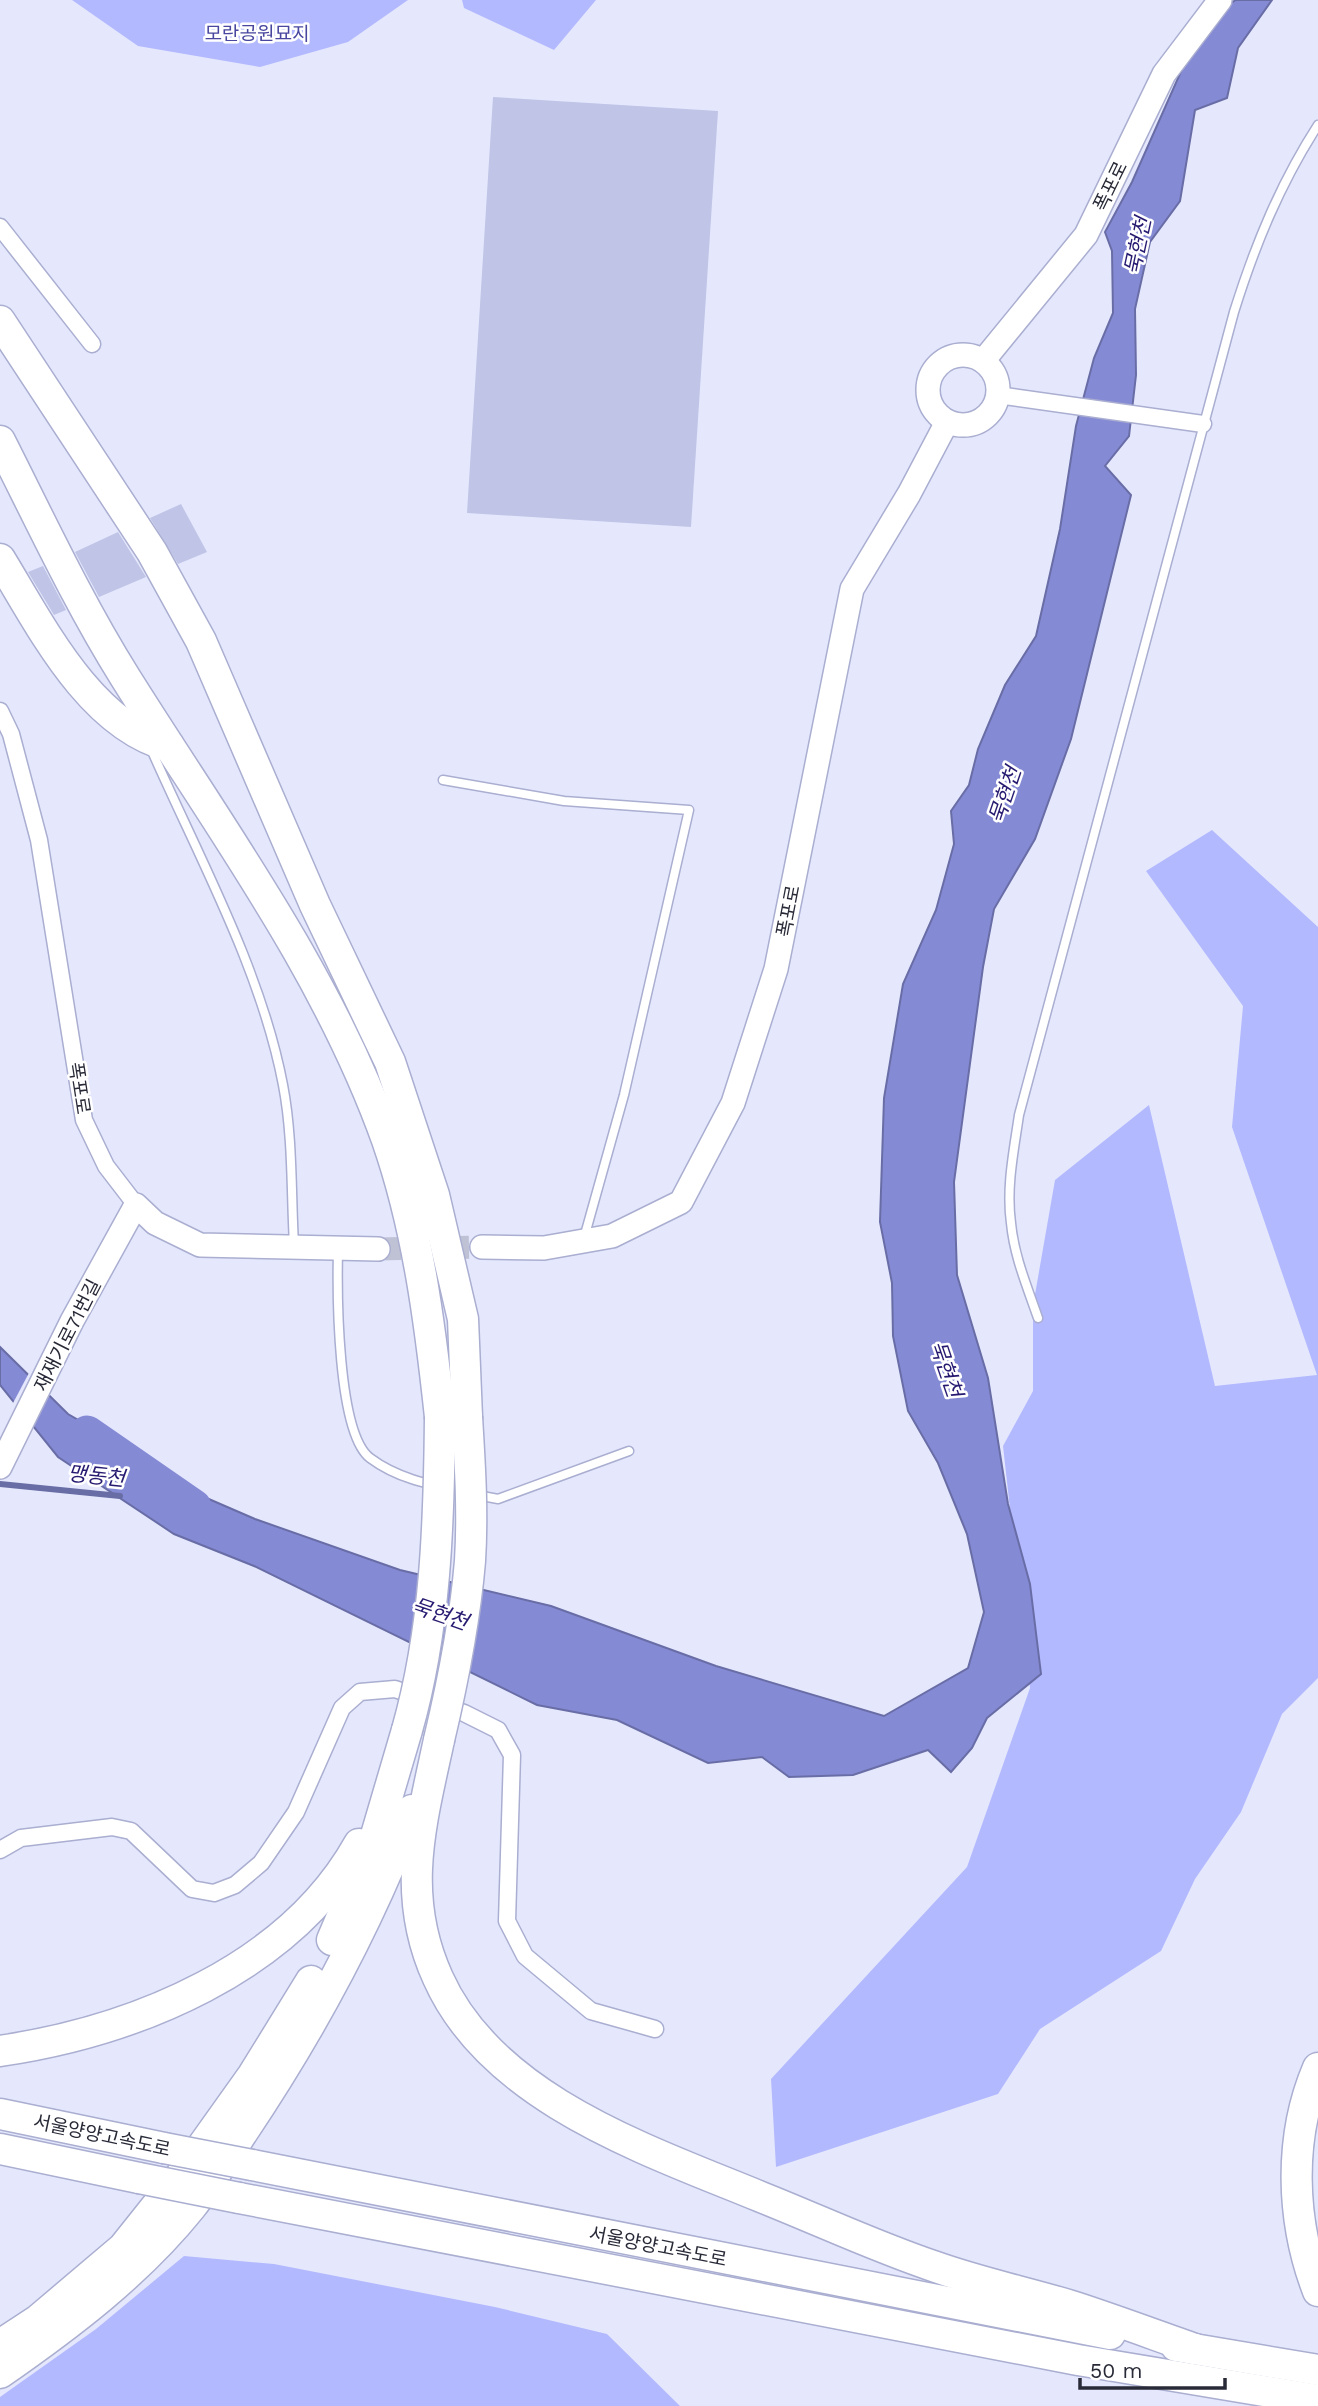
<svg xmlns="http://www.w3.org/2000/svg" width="1318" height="2406" viewBox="0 0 1318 2406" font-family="'Work Sans','Noto Sans KR',sans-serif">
<rect width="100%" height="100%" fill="#e5e8fd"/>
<g fill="#b3b9fe">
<path d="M 72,0 L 408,0 L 348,42 L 260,67 L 138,46 Z"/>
<path d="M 462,0 L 596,0 L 554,50 L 464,8 Z"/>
<path d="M 1212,830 L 1318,927 L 1318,1678 L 1282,1714 L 1241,1812 L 1195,1879 L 1161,1951 L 1040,2029 L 998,2094 L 776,2167 L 771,2079 L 967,1867 L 1030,1688 L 1003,1446 L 1033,1391 L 1033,1306 L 1055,1180 L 1149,1105 L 1215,1386 L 1317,1375 L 1232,1127 L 1243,1006 L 1146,871 Z"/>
<path d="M 184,2256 L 274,2264 L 495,2307 L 607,2334 L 680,2406 L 0,2406 L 0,2397 L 96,2329 Z"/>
</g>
<path fill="#858ad5" stroke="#696da6" stroke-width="2" d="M 1236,0 L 1272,0 L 1238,48 L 1227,98 L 1195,110 L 1180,201 L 1150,242 L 1135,309 L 1136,375 L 1129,436 L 1105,466 L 1131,495 L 1071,739 L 1035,839 L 994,909 L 983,967 L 954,1182 L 957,1275 L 988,1378 L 1008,1504 L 1030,1584 L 1041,1674 L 987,1718 L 972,1748 L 951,1772 L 928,1750 L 853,1775 L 789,1777 L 762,1757 L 708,1763 L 617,1720 L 537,1705 L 254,1566 L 174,1534 L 58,1457 L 0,1385 L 0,1347 L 68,1414 L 94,1429 L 145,1478 L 188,1490 L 255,1519 L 400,1570 L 551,1606 L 716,1666 L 884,1716 L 968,1668 L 984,1612 L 967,1534 L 938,1463 L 908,1411 L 893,1336 L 892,1283 L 880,1222 L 884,1098 L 903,984 L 936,910 L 954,844 L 951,811 L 969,785 L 978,749 L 1005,685 L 1036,636 L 1060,529 L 1076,426 L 1094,358 L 1113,313 L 1112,251 L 1105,232 L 1132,182 L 1194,42 L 1215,12 Z"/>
<path fill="#e5e8fd" d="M 30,1371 L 51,1392 L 31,1430 L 12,1405 Z"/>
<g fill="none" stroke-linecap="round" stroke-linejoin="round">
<path stroke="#696da6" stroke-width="6" d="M 0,1484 L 120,1496"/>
<path stroke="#858ad5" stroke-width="35" d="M 87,1433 L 194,1507"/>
</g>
<g fill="#c0c4e6">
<path d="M 493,97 L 718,111 L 691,527 L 467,513 Z"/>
<path d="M 181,504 L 207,552 L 178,564 L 150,518 Z"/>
<path d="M 118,532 L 146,577 L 99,597 L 75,552 Z"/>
<path d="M 43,566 L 66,610 L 54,615 L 28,572 Z"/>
</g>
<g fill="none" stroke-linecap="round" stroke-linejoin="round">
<path stroke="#bfc2d5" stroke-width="23" stroke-dasharray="23 11" stroke-linecap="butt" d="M 378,1249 L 482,1247"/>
<defs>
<g id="lane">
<path d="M 151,749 C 198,856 261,969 283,1085 C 293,1137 291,1192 294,1245"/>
<path d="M 443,780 L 564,801 L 689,810 L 624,1095 L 584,1238"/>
<path d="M 338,1250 C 337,1292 337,1433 370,1458 C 398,1479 431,1485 465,1492"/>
<path d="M 1038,1318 C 1027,1286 1014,1256 1011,1223 C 1006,1187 1014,1150 1019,1115 L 1234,312 C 1255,245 1280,184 1318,125"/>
<path d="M 477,1495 L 498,1499 L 629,1451"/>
</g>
<g id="street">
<path d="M 0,227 L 92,344"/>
<path d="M 998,395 L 1203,424"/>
<path d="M 0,711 L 11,734 L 39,840 L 84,1120 L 106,1166 L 136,1205"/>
<path d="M 0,1850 L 21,1838 L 112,1827 L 131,1831 L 192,1889 L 214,1893 L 235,1885 L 261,1863 L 296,1812 L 342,1708 L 360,1692 L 395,1689 L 464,1713 L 498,1730 L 512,1755 L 507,1921 L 525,1956 L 591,2011 L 655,2029"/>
</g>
<g id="secondary">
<circle cx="963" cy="390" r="35"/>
<path d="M 983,361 L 1086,235 L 1164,74 L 1220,0"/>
<path d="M 482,1247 L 544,1248 L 612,1236 L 681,1202 L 733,1103 L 776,969 L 852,589 L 909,494 L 947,422"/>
<path d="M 0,1467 L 72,1321 L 136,1205 L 155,1223 L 200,1245 L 378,1249"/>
</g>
<g id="highway">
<path d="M 0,321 L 152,552 L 201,641 L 315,905 L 390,1062 L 434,1195 L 463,1319 L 467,1417"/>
<path d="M 0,441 C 40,520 78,602 125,677 C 219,827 327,972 387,1140 C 418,1229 430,1324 440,1417"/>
<path d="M 0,559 C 40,624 89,725 169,746"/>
<path d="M 439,1740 C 421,1824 400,1895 438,1978 C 492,2099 647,2150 761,2197 C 819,2220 876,2247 936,2267 C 981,2283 1029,2293 1075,2307 C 1115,2320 1155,2335 1195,2349"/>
<path d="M 332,1940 L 374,1842 L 407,1730"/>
<path d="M 0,2051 C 135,2031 289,1969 359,1844"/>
<path d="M 1318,2068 C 1288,2138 1291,2221 1318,2291"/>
<path d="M 0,2114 L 164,2148"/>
<path d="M 0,2149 L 139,2178"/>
<path d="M 252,2165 L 1110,2334"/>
<path d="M 239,2198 L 1078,2360 L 1318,2400"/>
<path d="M 0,2345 L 38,2320 L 123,2248 L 186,2169 L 253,2075 L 311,1981"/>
<path d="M 1176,2346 L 1318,2370"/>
<path d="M 0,2373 C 69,2325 138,2273 191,2207 C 210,2183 226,2158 242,2133 C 310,2032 369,1923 412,1810"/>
</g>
</defs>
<use href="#lane" stroke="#aaaed0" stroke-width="11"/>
<use href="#street" stroke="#aaaed0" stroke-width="19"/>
<use href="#secondary" stroke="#aaaed0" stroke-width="26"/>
<use href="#highway" stroke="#aaaed0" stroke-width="33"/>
<use href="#lane" stroke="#fff" stroke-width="8"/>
<use href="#street" stroke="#fff" stroke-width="16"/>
<use href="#secondary" stroke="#fff" stroke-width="23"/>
<use href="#highway" stroke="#fff" stroke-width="30"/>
<defs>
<g id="highway-bridge">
<path d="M 407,1730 C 436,1628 439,1522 440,1417"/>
<path d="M 439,1740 C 453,1681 465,1621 470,1561 C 473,1513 470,1465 467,1417"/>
<path d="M 164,2148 L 252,2165"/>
<path d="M 139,2178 L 239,2198"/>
</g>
</defs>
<use href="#highway-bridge" stroke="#aaaed0" stroke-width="33" stroke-linecap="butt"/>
<use href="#highway-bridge" stroke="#fff" stroke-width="30"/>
</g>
<g text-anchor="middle" stroke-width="5" stroke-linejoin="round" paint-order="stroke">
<g font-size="19" fill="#48469f" stroke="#fff">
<text x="257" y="40">모란공원묘지</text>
</g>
<g font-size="19" fill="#282a37" stroke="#fff">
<text transform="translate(1110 186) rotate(-64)" y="7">폭포로</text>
<text transform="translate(788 911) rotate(-79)" y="7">폭포로</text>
<text transform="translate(80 1088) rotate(81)" y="7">폭포로</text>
<text transform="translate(67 1335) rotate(-63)" y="7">재재기로71번길</text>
<text transform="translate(102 2135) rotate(12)" y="7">서울양양고속도로</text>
<text transform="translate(658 2246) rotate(11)" y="7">서울양양고속도로</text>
</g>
<g font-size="21" font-style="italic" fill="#261a71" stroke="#fff">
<text transform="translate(1138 246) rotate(-78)" y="7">묵현천</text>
<text transform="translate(1005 795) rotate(-71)" y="7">묵현천</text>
<text transform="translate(946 1369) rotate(71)" y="7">묵현천</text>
<text transform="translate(96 1476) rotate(6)" y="7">맹동천</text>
<text transform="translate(440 1614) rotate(19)" y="7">묵현천</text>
</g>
</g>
<path d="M1080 2378v10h145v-10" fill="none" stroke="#282a37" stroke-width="3.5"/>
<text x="1090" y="2378" font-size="21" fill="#282a37" stroke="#ffffff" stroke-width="5" paint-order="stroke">50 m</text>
</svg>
